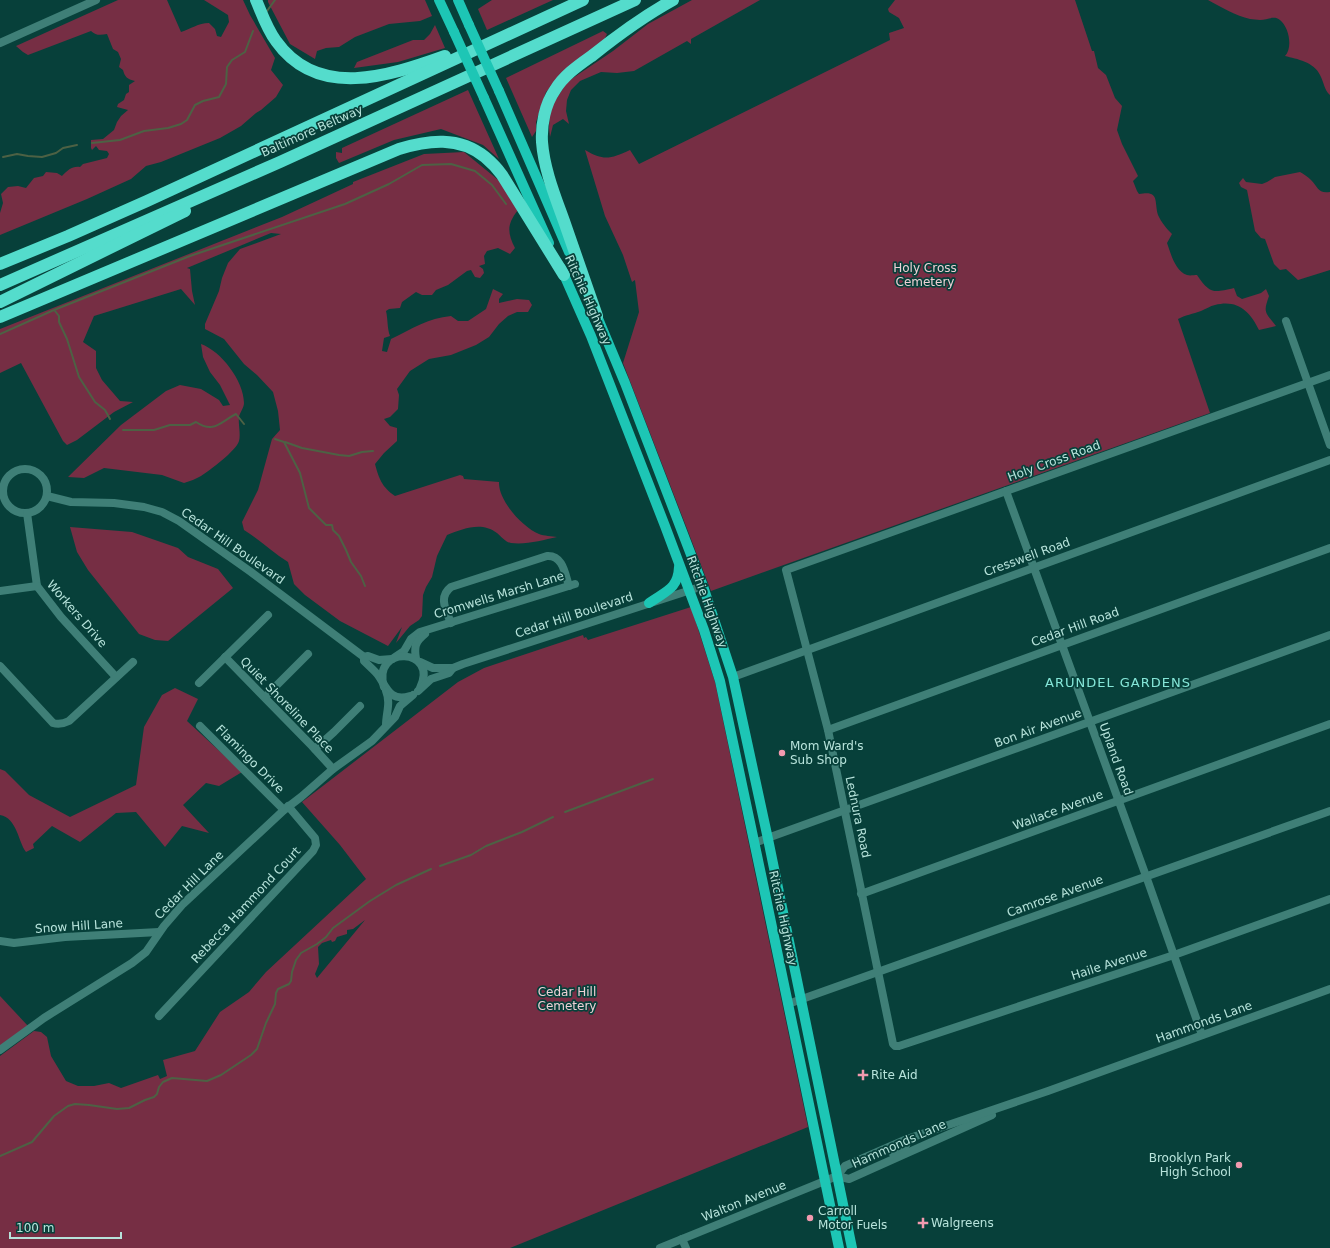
<svg xmlns="http://www.w3.org/2000/svg" width="1330" height="1248" viewBox="0 0 1330 1248" font-family="'DejaVu Sans',sans-serif">
<rect width="100%" height="100%" fill="#07403a"/>
<g fill="#762e44" fill-rule="evenodd">
<path d="M 118,0 L 167,0 L 181,32 C 191,29 198,23 209,23 L 215,29 L 217,36 L 221,37 L 229,22 L 228,15 L 204,0 L 243,0 L 250,15 L 275,58 L 271,70 L 283,85 L 276,97 L 261,110 L 256,113 L 241,126 L 220,138 L 161,162 L 146,166 L 131,179 L 87,199 L 0,235 L 0,213 L 3,203 L 1,194 L 8,187 L 18,186 L 26,188 L 34,178 L 43,176 L 46,172 L 57,173 L 62,176 C 68,170 72,166 80,167 L 83,164 L 107,158 L 109,154 L 107,151 L 99,150 L 96,146 L 92,150 L 91,148 L 91,140 L 103,139 L 114,130 L 117,122 L 121,116 L 128,110 L 117,107 L 118,104 L 124,100 L 126,94 L 129,92 L 129,85 L 135,81 C 127,79 125,77 123,70 L 119,67 L 121,59 L 118,52 L 113,49 L 107,34 C 101,35 96,36 91,31 L 28,55 L 23,52 L 16,46 Z"/>
<path d="M 268,0 L 425,0 L 432,16 L 420,21 L 389,24 L 355,37 L 339,47 L 326,48 L 317,51 L 315,59 L 290,44 L 268,2 Z"/>
<path d="M 492,0 L 553,0 L 487,30 L 478,9 Z"/>
<path d="M 692,0 L 760,0 L 691,39 L 691,44 L 687,41 L 634,71 L 617,73 L 601,72 L 580,81 L 571,90 L 567,100 L 566,111 L 569,124 L 563,119 L 553,125 L 550,137 L 549,128 L 550,109 L 567,82 L 613,51 L 648,24 Z"/>
<path d="M 895,0 L 1075,0 L 1092,51 L 1094,51 L 1098,68 L 1106,75 L 1115,98 L 1122,106 L 1117,130 L 1122,144 L 1138,176 L 1133,181 L 1137,191 L 1139,194 C 1160,190 1154,201 1158,215 C 1161,222 1167,229 1172,234 L 1167,243 C 1171,254 1175,271 1187,275 C 1190,276 1194,275 1197,275 C 1210,294 1213,293 1234,288 L 1237,296 L 1242,299 L 1261,293 L 1266,289 L 1269,296 C 1263,313 1265,312 1276,326 L 1259,330 C 1250,311 1237,299 1215,305 C 1210,306 1206,309 1201,311 C 1193,314 1185,315 1178,319 L 1210,413 L 711,591 L 623,363 L 639,312 L 635,280 L 632,282 L 623,255 L 605,216 L 585,150 C 604,161 610,159 630,150 L 639,164 L 890,40 L 889,33 L 904,28 L 899,18 L 889,12 L 888,9 Z"/>
<path d="M 1208,0 L 1330,0 L 1330,95 C 1324,90 1324,82 1320,75 C 1314,62 1297,59 1285,56 C 1293,48 1289,27 1280,20 C 1274,15 1267,20 1260,20 C 1257,20 1253,19 1250,19 C 1236,16 1221,7 1208,0 Z"/>
<path d="M 435,25 L 445,48 L 398,62 L 354,68 L 357,62 L 413,40 L 424,40 L 430,34 Z"/>
<path d="M 603,31 L 607,34 L 604,40 L 574,64 L 546,92 L 536,122 L 536,131 L 532,137 L 506,78 Z"/>
<path d="M 468,90 L 499,159 L 483,145 L 441,129 L 394,140 L 339,163 L 336,158 L 336,152 L 342,153 L 342,148 Z"/>
<path d="M 464,152 L 502,183 L 518,210 C 507,224 507,232 515,248 L 510,254 L 498,248 L 487,251 L 484,256 L 485,264 L 479,266 L 483,269 L 484,273 L 480,278 L 475,277 L 471,270 L 467,271 L 448,285 L 436,290 L 432,295 L 422,295 L 416,292 L 402,302 L 400,308 L 389,309 L 386,311 C 388,319 387,328 390,336 L 384,338 L 382,351 L 387,352 L 391,339 C 412,329 428,318 451,316 L 458,321 L 468,321 L 486,309 L 493,289 L 503,294 L 499,299 L 499,303 L 517,299 L 529,300 L 532,305 L 528,312 L 517,312 L 508,316 L 499,324 L 489,337 L 476,345 L 451,355 L 429,359 L 410,371 L 397,389 L 399,395 L 398,409 L 390,417 L 384,419 L 390,426 L 397,428 L 397,441 L 384,453 L 375,464 C 379,479 382,487 395,496 L 460,475 L 463,476 L 464,479 L 499,482 C 498,500 522,527 539,534 C 544,536 552,536 557,537 C 543,540 526,545 511,543 C 505,542 502,537 497,533 C 481,521 463,529 447,535 L 437,556 L 432,577 L 426,587 L 423,595 L 422,616 L 419,620 L 410,626 L 396,643 L 402,627 L 388,646 L 340,621 L 305,595 L 294,584 L 288,562 C 272,552 259,539 244,530 L 242,522 L 258,490 L 272,439 L 280,430 L 278,411 L 273,392 L 257,375 L 244,364 L 224,339 L 205,329 L 205,324 L 219,291 L 222,278 L 228,263 L 240,249 L 281,234 L 271,233 L 187,268 L 190,269 L 192,291 L 195,305 L 181,289 L 94,316 L 83,342 L 96,351 L 96,368 L 102,380 L 120,401 L 133,402 L 114,412 L 77,440 L 67,445 L 63,441 L 21,363 L 0,373 L 0,329 L 282,217 L 353,184 L 353,182 L 424,154 Z"/>
<path d="M 1300,172 C 1304,174 1308,177 1311,180 C 1318,187 1318,194 1330,192 L 1330,270 L 1298,280 L 1286,269 L 1280,270 L 1274,264 L 1265,239 L 1261,238 L 1255,231 L 1247,190 L 1241,187 L 1239,183 L 1243,178 L 1246,182 L 1262,184 L 1267,182 L 1275,177 Z"/>
<path d="M 201,344 C 221,351 244,381 244,403 C 244,408 240,412 239,417 C 238,423 241,435 239,441 C 236,451 210,470 201,476 C 196,479 190,481 184,483 L 162,475 L 104,468 L 84,478 L 68,477 L 121,425 L 166,391 L 180,385 L 201,389 L 219,400 L 223,406 L 230,405 L 220,385 L 210,372 L 203,357 Z"/>
<path d="M 70,527 L 132,532 L 178,548 L 188,557 L 218,569 L 233,588 L 168,641 L 155,640 L 139,634 L 88,570 L 77,552 Z"/>
<path d="M 691,607 L 715,682 L 808,1127 L 510,1248 L 0,1248 L 0,1056 L 34,1031 L 41,1032 L 47,1037 L 51,1056 L 66,1081 L 78,1086 L 94,1086 L 109,1083 L 121,1088 L 158,1075 L 160,1079 L 167,1076 L 163,1060 L 195,1051 L 220,1012 L 249,992 L 266,972 L 366,879 L 340,845 L 302,802 L 458,682 L 484,668 L 583,635 L 584,638 L 586,637 L 588,640 ZM 365,920 L 317,978 L 315,974 L 319,964 L 318,947 L 322,943 L 331,940 L 332,942 L 335,941 L 337,937 L 347,934 L 347,930 L 353,929 Z"/>
<path d="M 175,688 L 198,699 L 187,721 L 242,772 L 219,786 L 206,783 L 183,805 L 209,833 L 182,826 L 165,847 L 136,812 L 116,813 L 80,842 L 52,826 L 33,844 L 34,848 L 26,852 C 18,841 17,818 0,815 L 0,769 L 5,771 L 29,795 L 70,817 L 136,785 L 144,727 L 162,695 Z"/>
<path d="M 0,996 L 28,1026 L 0,1047 Z"/>
</g>
<g fill="none" stroke-linecap="round" stroke-linejoin="round">
<g stroke="#4d6144" stroke-width="2">
<path d="M 267,11 L 275,0"/>
<path d="M 92,143 L 120,140 L 144,131 L 168,128 L 181,124 L 187,120 L 195,105 L 203,101 L 219,97 L 226,84 L 227,67 L 232,60 L 245,52 L 253,31"/>
<path d="M 3,157 L 17,154 L 28,156 L 42,157 L 56,153 L 63,148 L 77,145"/>
<path d="M 55,311 L 59,316 L 59,322 L 67,339 L 79,377 L 95,402 L 105,410 L 110,419"/>
<path d="M 0,334 L 54,310 L 190,256 L 345,204 L 389,184 L 422,165 L 451,164 L 475,171 L 492,185 L 506,204"/>
<path d="M 123,430 L 154,430 L 170,425 L 190,425 L 196,422 C 214,434 220,422 236,414 L 244,424"/>
<path d="M 275,439 L 284,442 L 300,473 L 309,508 L 326,525 L 332,525 L 333,530 L 339,536 L 346,550 L 351,562 L 361,576 L 365,586"/>
<path d="M 285,442 L 302,448 L 339,455 L 349,456 L 362,452 L 373,451"/>
<path d="M 565,812 L 653,779"/>
<path d="M 440,866 L 471,855 L 486,846 L 522,832 L 553,817"/>
<path d="M 0,1156 L 32,1142 L 54,1116 L 68,1106 L 75,1104 L 89,1105 L 117,1109 L 129,1108 L 145,1100 L 154,1097 L 157,1094 L 159,1087 L 163,1082 L 172,1078 L 207,1081 L 221,1075 L 251,1055 L 257,1049 L 266,1023 L 275,1004 L 276,993 L 278,989 L 289,984 L 291,981 L 292,972 L 296,960 L 301,953 L 317,944 L 326,937 L 333,928 L 370,901 L 396,885 L 431,869"/>
</g>
<g stroke="#3f7f77" stroke-width="8">
<path d="M 0,43 L 96,0"/>
<path d="M 1286,321 L 1330,445"/>
<path d="M 1330,375 L 786,570 L 828,730 L 893,1044 L 895,1046 L 899,1046 L 1174,955 L 1330,899"/>
<circle cx="25" cy="491" r="22"/>
<path d="M 1006,491 L 1146,876 L 1202,1035"/>
<path d="M 47,496 L 71,502 L 114,503 L 144,507 L 162,512 L 179,521 L 251,572 L 364,657 L 368,656 L 379,660 L 392,659"/>
<path d="M 27,513 L 37,586 L 61,617 L 116,677"/>
<path d="M 0,591 L 37,586"/>
<path d="M 451,623 C 446,610 438,597 451,587 L 547,556 C 563,555 565,574 569,586"/>
<path d="M 225,657 L 312,746 L 333,769"/>
<path d="M 364,657 L 364,661 C 369,666 374,670 378,675 C 387,688 390,702 410,696"/>
<path d="M 395,657 L 404,651 L 411,639 L 420,632 L 575,584"/>
<path d="M 416,659 C 414,647 415,642 425,634"/>
<path d="M 420,662 L 433,668 L 453,668"/>
<path d="M 0,666 L 53,723 C 59,725 63,724 69,721 L 133,662"/>
<path d="M 733,677 L 1330,460"/>
<path d="M 199,683 L 268,615"/>
<path d="M 384,687 C 371,644 440,648 420,688"/>
<path d="M 418,691 L 431,679 L 449,673 L 453,668 L 463,664 L 703,586"/>
<path d="M 265,697 L 308,654"/>
<path d="M 386,725 C 386,713 391,703 386,691"/>
<path d="M 200,726 L 284,810"/>
<path d="M 828,730 L 1330,548"/>
<path d="M 315,749 L 334,732 L 360,706"/>
<path d="M 754,843 L 1330,635"/>
<path d="M 861,894 L 1330,724"/>
<path d="M 0,941 L 14,943 L 65,937 L 159,932"/>
<path d="M 788,1004 L 1330,811"/>
<path d="M 159,1016 L 313,851 L 316,845 L 315,838 L 288,806"/>
<path d="M 0,1050 L 44,1018 L 132,963 L 146,952 L 164,926 L 183,904 L 284,810 L 301,797 L 333,769 L 372,741 L 395,717 L 400,706 L 413,695"/>
<path d="M 893,1154 C 900,1151 908,1148 907,1139"/>
<path d="M 837,1176 L 849,1179 L 992,1115"/>
<path d="M 682,1239 L 686,1248"/>
<path d="M 660,1248 L 837,1176 L 845,1166 L 907,1139 L 1048,1091 L 1330,989"/>
</g>
<g stroke="#1dc6b5" stroke-width="10">
<path d="M 439,0 L 454,32"/>
<path d="M 458,0 L 469,25"/>
<path d="M 499,91 L 569,252"/>
<path d="M 484,98 L 549,243"/>
<path d="M 561,268 L 591,336 L 665,526 L 704,630 L 720,681 L 762,879 L 839,1248"/>
<path d="M 594,309 L 625,383 L 703,586 L 733,677 L 768,839 L 852,1248"/>
<path d="M 649,603 C 666,591 678,589 679,567"/>
</g>
<g stroke="#54dccc" stroke-width="12">
<path d="M 256,0 C 262,14 267,29 276,41 C 318,100 389,76 445,56"/>
<path d="M 0,264 L 68,236 L 147,201 L 583,0"/>
<path d="M 0,285 L 280,162 L 635,0"/>
<path d="M 0,302 L 185,211"/>
<path d="M 597,316 C 586,284 575,253 564,221 C 555,196 544,169 542,142 C 541,125 545,104 555,90 C 564,75 579,65 593,55 C 618,35 644,16 673,0"/>
<path d="M 0,317 L 399,149 C 428,140 459,136 485,157 C 491,162 497,168 502,175 L 564,275"/>
</g>
<g stroke="#1dc6b5" stroke-width="10">
<path d="M 469,25 L 499,91"/>
<path d="M 454,32 L 484,98"/>
</g>
</g>
<g fill="#f29aaf" stroke="#07403a" stroke-width="1.5">
<circle cx="782" cy="753" r="4"/>
<path d="M861 1069h4v4h4v4h-4v4h-4v-4h-4v-4h4z"/>
<circle cx="1239" cy="1165" r="4"/>
<circle cx="810" cy="1218" r="4"/>
<path d="M921 1217h4v4h4v4h-4v4h-4v-4h-4v-4h4z"/>
</g>
<g text-anchor="middle" stroke-width="3.5" stroke-linejoin="round" paint-order="stroke">
<g font-size="12" fill="#b7e3db" stroke="#07403a">
<text transform="translate(312 131) rotate(-24)" y="4">Baltimore Beltway</text>
<text transform="translate(588 300) rotate(66)" y="4">Ritchie Highway</text>
<text transform="translate(1054 461) rotate(-20)" y="4">Holy Cross Road</text>
<text transform="translate(233 546) rotate(35)" y="4">Cedar Hill Boulevard</text>
<text transform="translate(1027 557) rotate(-20)" y="4">Cresswell Road</text>
<text transform="translate(499 595) rotate(-17)" y="4">Cromwells Marsh Lane</text>
<text transform="translate(707 602) rotate(70)" y="4">Ritchie Highway</text>
<text transform="translate(77 614) rotate(49)" y="4">Workers Drive</text>
<text transform="translate(574 615) rotate(-18)" y="4">Cedar Hill Boulevard</text>
<text transform="translate(1075 627) rotate(-20)" y="4">Cedar Hill Road</text>
<text transform="translate(287 705) rotate(46)" y="4">Quiet Shoreline Place</text>
<text transform="translate(1038 728) rotate(-20)" y="4">Bon Air Avenue</text>
<text transform="translate(250 759) rotate(45)" y="4">Flamingo Drive</text>
<text transform="translate(1116 759) rotate(70)" y="4">Upland Road</text>
<text transform="translate(1058 810) rotate(-20)" y="4">Wallace Avenue</text>
<text transform="translate(858 817) rotate(78)" y="4">Lednura Road</text>
<text transform="translate(189 885) rotate(-45)" y="4">Cedar Hill Lane</text>
<text transform="translate(1055 896) rotate(-20)" y="4">Camrose Avenue</text>
<text transform="translate(246 905) rotate(-47)" y="4">Rebecca Hammond Court</text>
<text transform="translate(783 918) rotate(78)" y="4">Ritchie Highway</text>
<text transform="translate(79 926) rotate(-4)" y="4">Snow Hill Lane</text>
<text transform="translate(1109 964) rotate(-18)" y="4">Haile Avenue</text>
<text transform="translate(1204 1022) rotate(-20)" y="4">Hammonds Lane</text>
<text transform="translate(899 1144) rotate(-24)" y="4">Hammonds Lane</text>
<text transform="translate(744 1201) rotate(-22)" y="4">Walton Avenue</text>
</g>
<g font-size="12" fill="#efd0d6" stroke="#07403a">
<text x="925" y="272">Holy Cross<tspan x="925" dy="14">Cemetery</tspan></text>
<text x="567" y="996">Cedar Hill<tspan x="567" dy="14">Cemetery</tspan></text>
</g>
<g font-size="12" fill="#b7e3db" stroke="#07403a" text-anchor="start">
<text x="790" y="750">Mom Ward's<tspan x="790" dy="14">Sub Shop</tspan></text>
<text x="871" y="1079">Rite Aid</text>
<text x="1231" y="1162" text-anchor="end">Brooklyn Park<tspan x="1231" dy="14">High School</tspan></text>
<text x="818" y="1215">Carroll<tspan x="818" dy="14">Motor Fuels</tspan></text>
<text x="931" y="1227">Walgreens</text>
</g>
<g font-size="13" letter-spacing="1" fill="#85e6d8" stroke="#07403a">
<text x="1118" y="687">ARUNDEL GARDENS</text>
</g>
</g>
<path d="M10 1232v6h111v-6" fill="none" stroke="#b7e3db" stroke-width="2"/>
<text x="16" y="1232" font-size="12" fill="#b7e3db" stroke="#07403a" stroke-width="3" paint-order="stroke">100 m</text>
</svg>
